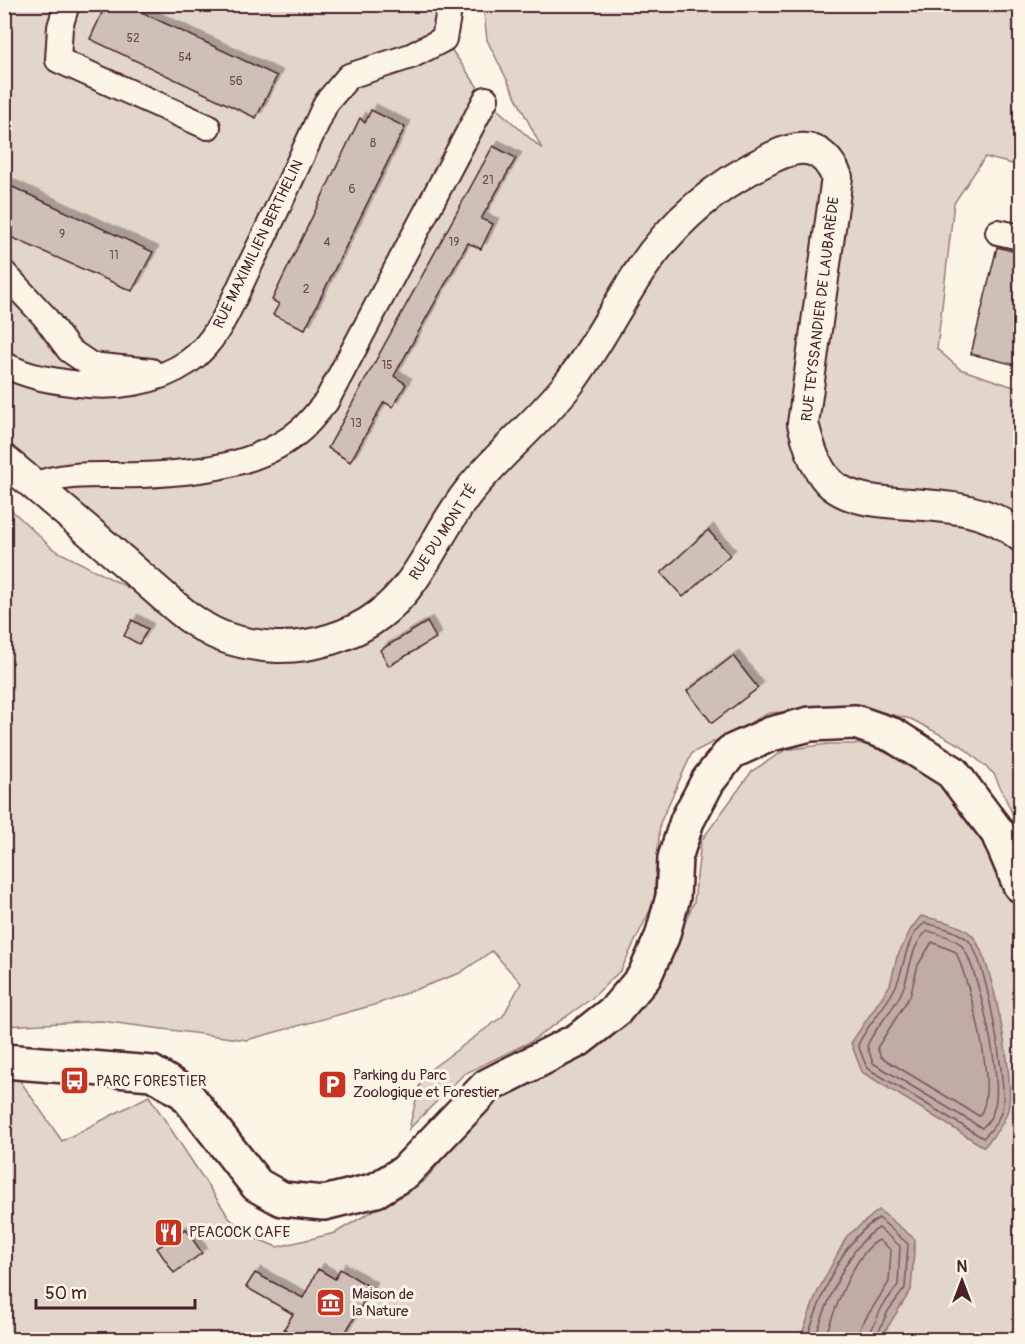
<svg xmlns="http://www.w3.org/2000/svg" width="1025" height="1344" viewBox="0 0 1025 1344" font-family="Pangolin,sans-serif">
<defs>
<filter id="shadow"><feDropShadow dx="5.5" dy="-5.5" stdDeviation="0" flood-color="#0004"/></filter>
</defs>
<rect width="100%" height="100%" fill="#fcf5e5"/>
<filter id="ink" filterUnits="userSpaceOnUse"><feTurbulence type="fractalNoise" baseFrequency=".0167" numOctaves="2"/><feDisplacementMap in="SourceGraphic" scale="12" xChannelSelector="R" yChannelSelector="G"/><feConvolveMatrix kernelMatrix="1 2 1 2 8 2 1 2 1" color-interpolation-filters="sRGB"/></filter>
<g filter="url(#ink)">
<g fill="#e2d5ca" stroke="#967a7a" stroke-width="1.5">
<path d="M 5,5 L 450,5 L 444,39 L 486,99 L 542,149 L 487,40 L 483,5 L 1020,5 L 1020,166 L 985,157 L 954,203 L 937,349 L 960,369 L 1020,389 L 1020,830 L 994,774 L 962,746 L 911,719 L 857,707 L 769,713 L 692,753 L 660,823 L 654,902 L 621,970 L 591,999 L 530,1042 L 464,1074 L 409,1129 L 420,1083 L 431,1069 L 503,1016 L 521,983 L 492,951 L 460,973 L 374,1005 L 247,1040 L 101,1021 L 5,1026 L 4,503 L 53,549 L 168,608 L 5,460 Z"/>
<path d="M 828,744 L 869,744 L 935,779 L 992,846 L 1020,921 L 1020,1339 L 5,1339 L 4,1081 L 19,1079 L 62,1141 L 149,1096 L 230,1219 L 251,1236 L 277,1247 L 335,1233 L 424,1181 L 491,1102 L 593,1050 L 630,1022 L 666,962 L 694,902 L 701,841 L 752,771 L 785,750 Z"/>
</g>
<g fill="#c0aca5" stroke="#917474" stroke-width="1.5">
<path d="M 921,916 C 937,920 966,924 975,939 C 993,967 1013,1071 1009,1104 C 1007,1121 995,1134 984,1147 L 862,1072 L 851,1043 L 890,985 L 897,957 L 911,929 Z"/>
<path d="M 879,1210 L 915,1239 L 911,1290 L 880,1339 L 800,1339 L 817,1293 L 847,1236 Z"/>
</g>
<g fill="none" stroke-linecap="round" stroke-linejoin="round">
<g stroke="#79575c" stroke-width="1.5">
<path d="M 925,923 C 940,927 956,930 968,940 C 986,957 1005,1076 1003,1102 C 1002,1116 993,1129 983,1138 L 867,1068 L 858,1045 C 866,1026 884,1009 894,990 C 906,969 903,938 925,923 Z"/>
<path d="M 928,931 C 939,934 958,938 964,949 C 979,974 1002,1077 995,1105 C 993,1114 989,1122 982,1128 L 873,1063 L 867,1046 C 875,1026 894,1011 902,991 C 911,972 910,944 928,931 Z"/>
<path d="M 932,942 L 956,952 C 969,983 1000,1090 979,1116 L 881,1057 L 877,1048 L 910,996 L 918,965 Z"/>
<path d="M 806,1340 C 822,1297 838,1243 879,1218 L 908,1244 L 905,1288 L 888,1311 L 875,1340"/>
<path d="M 814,1340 C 827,1305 846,1246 879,1228 L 900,1246 L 898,1285 L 882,1307 L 867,1340"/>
<path d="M 824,1340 C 834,1313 853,1253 879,1240 L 891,1250 L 889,1282 L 861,1326 L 858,1340"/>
</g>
</g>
<g fill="#cfc0b7" stroke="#4a1f2b" stroke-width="1.5" filter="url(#shadow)">
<path d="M 106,4 L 124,4 L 277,76 L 256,118 L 90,39 Z"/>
<path d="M 371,110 L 405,127 L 305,329 L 273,315 L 279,304 L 272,300 L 360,118 L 365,123 Z"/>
<path d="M 493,146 L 516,158 L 481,219 L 493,224 L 481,249 L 468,243 L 394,376 L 406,384 L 393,407 L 384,402 L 350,462 L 328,448 Z"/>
<path d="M 4,183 L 153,252 L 132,291 L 4,234 Z"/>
<path d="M 997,247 L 1020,253 L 1020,366 L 971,354 Z"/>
<path d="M 708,530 L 730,555 L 683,597 L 661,573 Z"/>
<path d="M 132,620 L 148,629 L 139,644 L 124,636 Z"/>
<path d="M 427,622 L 436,638 L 389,666 L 380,650 Z"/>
<path d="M 733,656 L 758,688 L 712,723 L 687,691 Z"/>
<path d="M 186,1229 L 202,1253 L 174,1273 L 157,1248 Z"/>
<path d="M 318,1269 L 335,1279 L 340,1269 L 372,1288 L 341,1340 L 302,1340 L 284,1329 L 293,1314 L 246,1287 L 255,1273 L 303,1298 Z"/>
</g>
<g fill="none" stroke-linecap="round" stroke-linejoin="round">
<defs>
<g id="minor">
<path d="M 67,4 L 60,27 L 58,60 L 208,127"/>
<path d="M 998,232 L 1020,237"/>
<path d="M 4,273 L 44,316 L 69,350 L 91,365 L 151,371"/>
<path d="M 4,364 C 26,377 54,381 79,384 C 115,389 157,383 188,362 C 218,342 234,298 249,267 C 276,213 301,158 326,103 L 349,76 L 411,56 L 444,39 L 450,4"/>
<path d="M 34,485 C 70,471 104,476 142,475 C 194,473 261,466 302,429 C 311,421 318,411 326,402 L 486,99"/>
</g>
<path id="tertiary" d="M 4,460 C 50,498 95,536 139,575 C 164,596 191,624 221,636 C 239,643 259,646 277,647 C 311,648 352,636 379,615 C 422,583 437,531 469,491 C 500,452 540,421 570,382 C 596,347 616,307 640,271 C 673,221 719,183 773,157 C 802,143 823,145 837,177 L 803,424 C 809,445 814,466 829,482 C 867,520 965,486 1020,536"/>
<path id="secondary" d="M 4,1061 L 152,1073 L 185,1093 L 257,1185 L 282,1199 L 324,1203 L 376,1190 L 405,1172 L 487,1086 L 578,1040 L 615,1011 L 644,977 L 662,937 L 673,897 L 675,858 L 687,821 L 708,781 L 731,752 L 771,734 L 810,724 L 855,722 L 893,735 L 952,772 L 998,833 L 1020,885"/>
</defs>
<use href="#minor" stroke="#4a1f2b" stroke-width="28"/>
<use href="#tertiary" stroke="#4a1f2b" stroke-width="34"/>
<use href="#secondary" stroke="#4a1f2b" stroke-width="38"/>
<use href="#minor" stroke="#fcf5e5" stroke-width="24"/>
<use href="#tertiary" stroke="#fcf5e5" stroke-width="30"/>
<use href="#secondary" stroke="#fcf5e5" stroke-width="33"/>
</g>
</g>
<defs>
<symbol id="bus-square" viewBox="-11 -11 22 22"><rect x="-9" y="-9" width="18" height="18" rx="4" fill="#c8321e" stroke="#fcf5e5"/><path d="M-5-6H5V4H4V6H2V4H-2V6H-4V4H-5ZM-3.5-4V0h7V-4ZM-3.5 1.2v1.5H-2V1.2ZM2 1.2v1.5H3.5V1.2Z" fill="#fff"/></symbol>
<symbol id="parking-square" viewBox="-11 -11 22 22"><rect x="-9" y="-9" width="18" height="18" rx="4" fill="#c8321e" stroke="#fcf5e5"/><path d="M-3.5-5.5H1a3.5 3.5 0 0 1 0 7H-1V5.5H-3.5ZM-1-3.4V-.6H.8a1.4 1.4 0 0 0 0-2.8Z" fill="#fff"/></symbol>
<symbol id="restaurant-square" viewBox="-11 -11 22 22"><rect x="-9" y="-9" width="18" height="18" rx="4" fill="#c8321e" stroke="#fcf5e5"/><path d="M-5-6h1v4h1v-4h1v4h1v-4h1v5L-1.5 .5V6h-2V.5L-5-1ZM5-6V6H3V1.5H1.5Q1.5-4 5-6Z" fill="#fff"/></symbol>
<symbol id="museum-square" viewBox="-11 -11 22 22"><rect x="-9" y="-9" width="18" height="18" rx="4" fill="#c8321e" stroke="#fcf5e5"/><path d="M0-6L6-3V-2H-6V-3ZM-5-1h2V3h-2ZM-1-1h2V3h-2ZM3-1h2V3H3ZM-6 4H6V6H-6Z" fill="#fff"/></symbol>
</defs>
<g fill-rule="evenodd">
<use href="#bus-square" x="58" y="1064" width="33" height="33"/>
<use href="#parking-square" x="316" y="1068" width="33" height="33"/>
<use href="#restaurant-square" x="152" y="1216" width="33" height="33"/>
<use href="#museum-square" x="314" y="1286" width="33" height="33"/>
</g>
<g text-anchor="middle" stroke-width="6" stroke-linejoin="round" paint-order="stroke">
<g font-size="12" fill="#6b474e">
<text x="133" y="42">52</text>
<text x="185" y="61">54</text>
<text x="236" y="85">56</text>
<text x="373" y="147">8</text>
<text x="488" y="184">21</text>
<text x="352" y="193">6</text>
<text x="62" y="238">9</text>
<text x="327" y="246">4</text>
<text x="454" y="246">19</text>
<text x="114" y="259">11</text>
<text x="306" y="293">2</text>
<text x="387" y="369">15</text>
<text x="356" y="427">13</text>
</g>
<g font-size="15" fill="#4a1f2b" stroke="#fcf5e5">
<text transform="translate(258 244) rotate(-64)" y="5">RUE MAXIMILIEN BERTHELIN</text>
<text transform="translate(820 309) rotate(-83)" y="5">RUE TEYSSANDIER DE LAUBARÈDE</text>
<text transform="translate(443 532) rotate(-57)" y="5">RUE DU MONT TÉ</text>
</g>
<g font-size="15" fill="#4a1f2b" stroke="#fcf5e5" text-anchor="start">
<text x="353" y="1080">Parking du Parc<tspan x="353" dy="17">Zoologique et Forestier</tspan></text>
<text x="96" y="1086">PARC FORESTIER</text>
<text x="189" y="1237">PEACOCK CAFE</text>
<text x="352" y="1299">Maison de<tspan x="352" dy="17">la Nature</tspan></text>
</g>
</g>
<rect width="1025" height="1344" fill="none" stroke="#fcf5e5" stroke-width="24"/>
<rect x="12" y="12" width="1001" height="1320" fill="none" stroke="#4a1f2b" stroke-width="2" filter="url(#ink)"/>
<g transform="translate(962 1281)" stroke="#fcf5e5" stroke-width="4.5" paint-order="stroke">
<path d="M0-4.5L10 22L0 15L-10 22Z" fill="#4a1f2b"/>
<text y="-9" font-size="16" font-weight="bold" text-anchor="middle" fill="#4a1f2b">N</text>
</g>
<path d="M36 1299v9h159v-9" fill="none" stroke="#4a1f2b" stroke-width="3"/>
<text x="45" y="1299" font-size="18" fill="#4a1f2b" stroke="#fcf5e5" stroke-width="4.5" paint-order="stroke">50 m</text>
</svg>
